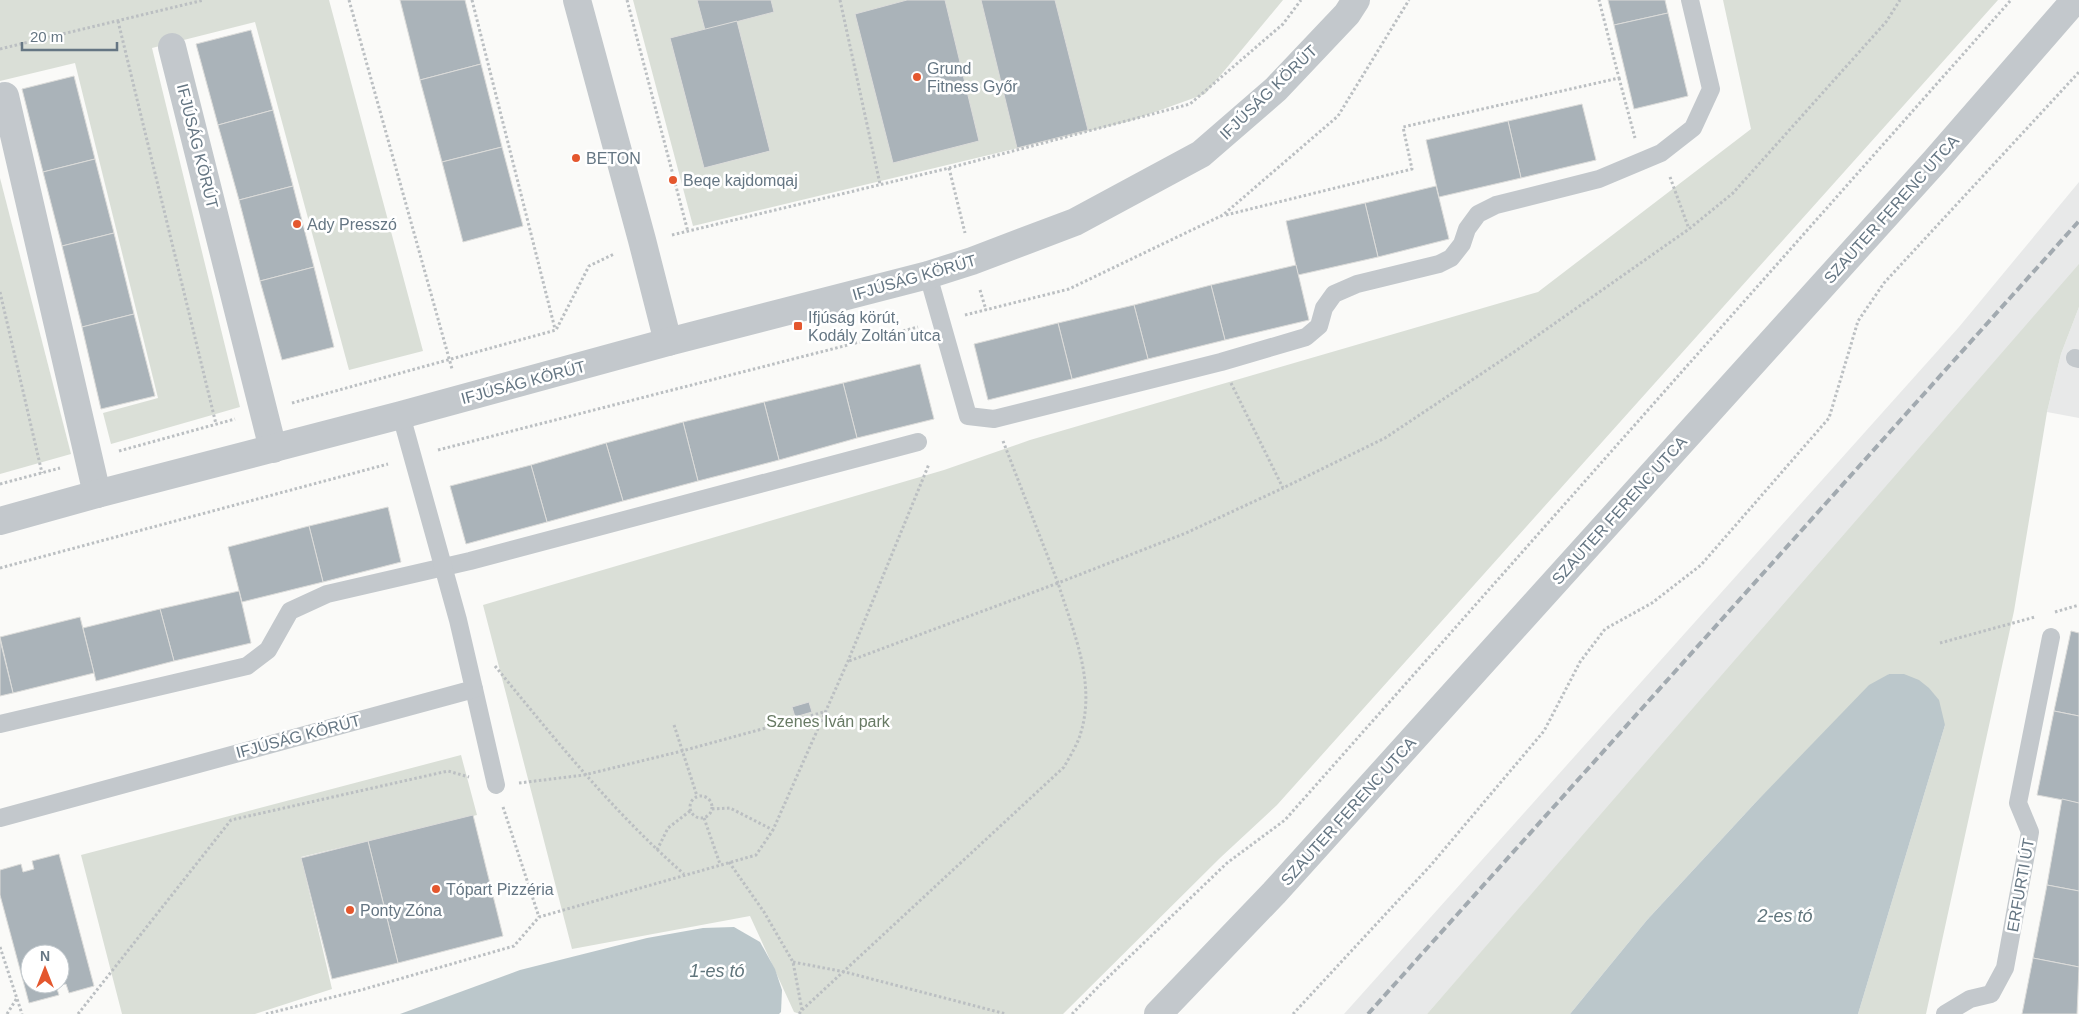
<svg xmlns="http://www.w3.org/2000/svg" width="2079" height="1014" viewBox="0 0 2079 1014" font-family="Arial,sans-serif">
<rect width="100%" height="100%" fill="#fafaf8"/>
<g fill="#e8e9e9">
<path d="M 2079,182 L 2079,265 L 1981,381 L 1427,1014 L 1344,1014 L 1959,327 Z"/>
<path d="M 2079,307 L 2079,418 L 2047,412 L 2061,354 Z"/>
</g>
<g fill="#dadfd7">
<path d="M 0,0 L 329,0 L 423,351 L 349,370 L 255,22 L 152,48 L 240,407 L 111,444 L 103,413 L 158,398 L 75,63 L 0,81 Z"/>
<path d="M 633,0 L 697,0 L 705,30 L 670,38 L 704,168 L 770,151 L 737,21 L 771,0 L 1283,0 L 1205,94 L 1130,121 L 693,226 Z"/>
<path d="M 1723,0 L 1998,0 L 1277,805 L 1220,858 L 1063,1014 L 800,1014 L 794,1012 L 750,916 L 572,949 L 483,605 L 944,470 L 1030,440 L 1538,292 L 1751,129 Z"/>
<path d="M 0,178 L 71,454 L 0,474 Z"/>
<path d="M 2079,264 L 2079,307 L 2061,354 L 2047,412 L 2014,611 L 1926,1014 L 1858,1014 L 1945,725 L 1889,674 L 1756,802 L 1647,920 L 1570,1014 L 1427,1014 Z"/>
<path d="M 461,755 L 477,815 L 301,857 L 332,989 L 255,1014 L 122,1014 L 81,855 Z"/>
</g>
<g fill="#bbc7cb">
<path d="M 1889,674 L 1904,674 L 1919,680 L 1929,688 L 1939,700 L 1945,725 L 1858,1014 L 1570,1014 L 1647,920 L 1756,802 L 1869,685 Z"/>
<path d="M 734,927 L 760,942 L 775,969 L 782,990 L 781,1012 L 779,1014 L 400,1014 L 520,970 L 647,938 L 703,928 Z"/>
</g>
<g fill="#aab3b9" stroke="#dcdcda" fill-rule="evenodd">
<path d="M 400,0 L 465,0 L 481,64 L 420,80 Z"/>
<path d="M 697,0 L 771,0 L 774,12 L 705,30 Z"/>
<path d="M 907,0 L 945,0 L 979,141 L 893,163 L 855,14 Z"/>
<path d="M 981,0 L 1055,0 L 1088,130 L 1017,148 Z"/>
<path d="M 1608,0 L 1665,0 L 1668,13 L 1614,25 Z"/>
<path d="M 1668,13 L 1688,96 L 1634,109 L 1614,25 Z"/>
<path d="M 737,21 L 770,151 L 704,168 L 670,38 Z"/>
<path d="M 251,30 L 273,110 L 218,125 L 196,44 Z"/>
<path d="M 481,64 L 502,147 L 442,162 L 420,80 Z"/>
<path d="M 74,76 L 95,159 L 43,172 L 22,89 Z"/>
<path d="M 1582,104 L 1596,160 L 1521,178 L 1508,121 Z"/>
<path d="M 273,110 L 293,186 L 239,200 L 218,125 Z"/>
<path d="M 1508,121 L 1521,178 L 1439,197 L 1426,140 Z"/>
<path d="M 502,147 L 523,226 L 463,242 L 442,162 Z"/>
<path d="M 95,159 L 114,233 L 62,246 L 43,172 Z"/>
<path d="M 293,186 L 314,267 L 260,281 L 239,200 Z"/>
<path d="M 1436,186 L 1449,239 L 1378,257 L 1365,203 Z"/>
<path d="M 1365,203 L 1378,257 L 1298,275 L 1286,221 Z"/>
<path d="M 114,233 L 134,314 L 82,327 L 62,246 Z"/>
<path d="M 1296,265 L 1309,320 L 1225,340 L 1211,285 Z"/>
<path d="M 314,267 L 334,347 L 282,360 L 260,281 Z"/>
<path d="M 1211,285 L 1225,340 L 1148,359 L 1134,305 Z"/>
<path d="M 1134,305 L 1148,359 L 1072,379 L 1058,323 Z"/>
<path d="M 134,314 L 155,396 L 101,409 L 82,327 Z"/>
<path d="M 1058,323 L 1072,379 L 988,400 L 974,344 Z"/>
<path d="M 920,364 L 934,419 L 857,438 L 843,383 Z"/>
<path d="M 843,383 L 857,438 L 779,460 L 764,402 Z"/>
<path d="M 764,402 L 779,460 L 698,481 L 683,422 Z"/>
<path d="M 683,422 L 698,481 L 623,501 L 606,443 Z"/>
<path d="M 606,443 L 623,501 L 547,522 L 531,465 Z"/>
<path d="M 531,465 L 547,522 L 466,544 L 450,486 Z"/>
<path d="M 388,507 L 401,562 L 323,582 L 309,526 Z"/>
<path d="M 309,526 L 323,582 L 242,602 L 228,547 Z"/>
<path d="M 239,591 L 251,643 L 174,661 L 160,609 Z"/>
<path d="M 160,609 L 174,661 L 96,681 L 83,628 Z"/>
<path d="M 80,617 L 94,673 L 13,693 L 0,637 Z"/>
<path d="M 2071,631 L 2079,633 L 2079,716 L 2054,711 Z"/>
<path d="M 0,640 L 13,693 L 0,696 Z"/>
<path d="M 809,702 L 812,712 L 795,717 L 792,707 Z"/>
<path d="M 2054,711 L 2079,716 L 2079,803 L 2037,795 Z"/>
<path d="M 2062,799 L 2079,803 L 2079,891 L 2047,885 Z"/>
<path d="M 473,815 L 503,936 L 398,963 L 368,841 Z"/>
<path d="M 368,841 L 398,963 L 332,979 L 301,858 Z"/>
<path d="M 59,854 L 94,986 L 69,993 L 66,984 L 56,986 L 59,995 L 29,1003 L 0,895 L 0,870 L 21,864 L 23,872 L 34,869 L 32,861 ZM 30,954 L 60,954 L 60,984 L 30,984 Z"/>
<path d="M 2047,885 L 2079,891 L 2079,967 L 2033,958 Z"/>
<path d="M 2033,958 L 2079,967 L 2077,1014 L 2022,1014 Z"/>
</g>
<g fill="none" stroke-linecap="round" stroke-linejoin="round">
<g stroke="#bbbfc2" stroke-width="3" stroke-dasharray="2.5 2.5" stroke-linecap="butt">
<path d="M 349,0 L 452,369"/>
<path d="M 472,0 L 555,329"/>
<path d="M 627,0 L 688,232"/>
<path d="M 840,0 L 880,184"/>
<path d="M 118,21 L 216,424"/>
<path d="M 0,49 L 204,0"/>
<path d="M 1619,78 L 1635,138"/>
<path d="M 949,168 L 965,233"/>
<path d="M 1670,177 L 1689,229"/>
<path d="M 1226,215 L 1412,169 L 1403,127 L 1619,78 L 1599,0"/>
<path d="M 672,235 L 949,168 L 1190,104 L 1283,24 L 1301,0"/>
<path d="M 980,290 L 986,310"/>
<path d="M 0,292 L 42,473"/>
<path d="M 965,315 L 1069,289 L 1223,215 L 1338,116 L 1409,0"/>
<path d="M 1231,383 L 1283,488 L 1385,438 L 1514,352 L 1689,229 L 1733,193 L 1886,22 L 1900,0"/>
<path d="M 292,403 L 556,330 L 589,266 L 614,254"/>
<path d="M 1003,441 L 1058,583 L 1186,533 L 1283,488"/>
<path d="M 438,450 L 918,327"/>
<path d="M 119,451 L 235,419"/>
<path d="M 0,484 L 60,468"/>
<path d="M 0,568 L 388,464"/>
<path d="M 2055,612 L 2079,605"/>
<path d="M 1940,643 L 2035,617"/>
<path d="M 495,666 C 554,738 613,812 684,874"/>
<path d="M 674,725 L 697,796"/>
<path d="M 519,783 L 584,775 L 682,751 L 824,712"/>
<circle cx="701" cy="807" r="11"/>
<path d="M 503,807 L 539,917"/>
<path d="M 712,809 L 730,808 L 773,830"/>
<path d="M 704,818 L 720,864"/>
<path d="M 657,850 L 668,828 L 690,811"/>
<path d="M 729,862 L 764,912 L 793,962 L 802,1010 L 799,1014"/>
<path d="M 0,947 L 22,1014"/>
<path d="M 793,962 L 845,972 L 1006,1014"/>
<path d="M 802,1010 L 1064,767 C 1070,756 1078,744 1081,732 C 1096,682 1073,631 1058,583 L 849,661"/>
<path d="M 7,1014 L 17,998"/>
<path d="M 78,1014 L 231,820 L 448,771 L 469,777"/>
<path d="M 266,1014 L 361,990 L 514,946 L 539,917 L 756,855 L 773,830 L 848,661 L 929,464"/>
<path d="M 1072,1014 L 1098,987 L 1227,863 L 1285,820 L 2011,0"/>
<path d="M 1293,1014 L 1431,865 L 1544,731 L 1580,662 L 1605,629 L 1652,603 L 1701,565 L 1829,418 L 1858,321 L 1884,283 L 2079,72"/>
</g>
<g stroke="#c3c8cc" stroke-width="18">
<path d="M 928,275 L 968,416 L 994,419 L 1221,362 L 1306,337 L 1319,326 L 1324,308 L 1334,294 L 1357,284 L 1439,264 L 1451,258 L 1462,244 L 1467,229 L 1478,214 L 1496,205 L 1599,179 L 1661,153 L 1693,128 L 1711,89 L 1690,0"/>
<path d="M 2075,358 L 2079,359"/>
<path d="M 474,689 L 496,785"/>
<path d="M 0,724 L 247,666 L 268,650 L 290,611 L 327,594 L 470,561 L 918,442"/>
<path d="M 0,818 L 474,689 L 458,620 L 401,415"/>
<path d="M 1945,1014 L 1970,999 L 1991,994 L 2005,968 L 2030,832 L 2018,803 L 2051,637"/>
</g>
<g stroke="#c3c8cc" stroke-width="28">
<path d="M 577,0 L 642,240 L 668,342"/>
<path d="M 172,47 L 273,449"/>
<path d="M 5,96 L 97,494"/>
</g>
<g stroke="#c3c8cc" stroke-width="28">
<path d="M 0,521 L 97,494 L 401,415 L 668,342 L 928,275 L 972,261 L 1075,222 L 1201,154 L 1276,89 L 1347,14 L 1356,0"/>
<path d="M 1158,1014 L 1274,893 L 1935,161 L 2075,0"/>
</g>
<path stroke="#a2aab0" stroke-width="4" stroke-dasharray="8 4" stroke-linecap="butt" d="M 1368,1014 L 2079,221"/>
</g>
<g fill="#e4572e" stroke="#fff" stroke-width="2">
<circle cx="917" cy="77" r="5"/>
<circle cx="576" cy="158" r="5"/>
<circle cx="673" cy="180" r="5"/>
<circle cx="297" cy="224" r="5"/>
<rect x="793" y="321" width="10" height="10" rx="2.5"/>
<circle cx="436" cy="889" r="5"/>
<circle cx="350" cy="910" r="5"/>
</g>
<g text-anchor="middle" stroke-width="5" stroke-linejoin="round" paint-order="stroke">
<g font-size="16" fill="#657683" stroke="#fff" text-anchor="start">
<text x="927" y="74">Grund<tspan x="927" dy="18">Fitness Győr</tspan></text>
<text x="586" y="164">BETON</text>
<text x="683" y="186">Beqe kajdomqaj</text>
<text x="307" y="230">Ady Presszó</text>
<text x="808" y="323">Ifjúság körút,<tspan x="808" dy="18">Kodály Zoltán utca</tspan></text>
<text x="446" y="895">Tópart Pizzéria</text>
<text x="360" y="916">Ponty Zóna</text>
</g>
<g font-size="16" fill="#657683" stroke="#fff">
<text transform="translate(1268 92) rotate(-44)" y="6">IFJÚSÁG KÖRÚT</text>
<text transform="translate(198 146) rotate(76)" y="6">IFJÚSÁG KÖRÚT</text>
<text transform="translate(1891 209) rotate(-48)" y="6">SZAUTER FERENC UTCA</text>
<text transform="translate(914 277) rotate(-16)" y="6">IFJÚSÁG KÖRÚT</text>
<text transform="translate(523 382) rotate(-15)" y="6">IFJÚSÁG KÖRÚT</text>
<text transform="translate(1619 510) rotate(-48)" y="6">SZAUTER FERENC UTCA</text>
<text transform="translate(298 736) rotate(-15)" y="6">IFJÚSÁG KÖRÚT</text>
<text transform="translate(1348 811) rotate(-48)" y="6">SZAUTER FERENC UTCA</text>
<text transform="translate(2020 885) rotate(-80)" y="6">ERFURTI ÚT</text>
</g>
<g font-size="16" fill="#687a64" stroke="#fff">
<text x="828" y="727">Szenes Iván park</text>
</g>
<g font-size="18" font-style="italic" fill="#60757c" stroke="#fff">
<text x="1785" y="922">2-es tó</text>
<text x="717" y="977">1-es tó</text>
</g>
</g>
<g transform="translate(45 969)"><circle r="24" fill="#ffffff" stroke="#c1c8cd"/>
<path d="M0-4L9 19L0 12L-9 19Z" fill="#e4572e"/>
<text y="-8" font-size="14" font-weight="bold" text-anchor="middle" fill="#657683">N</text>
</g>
<path d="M22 42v8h95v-8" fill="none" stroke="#657683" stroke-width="2.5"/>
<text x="30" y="42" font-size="15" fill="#657683" stroke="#ffffff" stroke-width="4" paint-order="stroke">20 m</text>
</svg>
